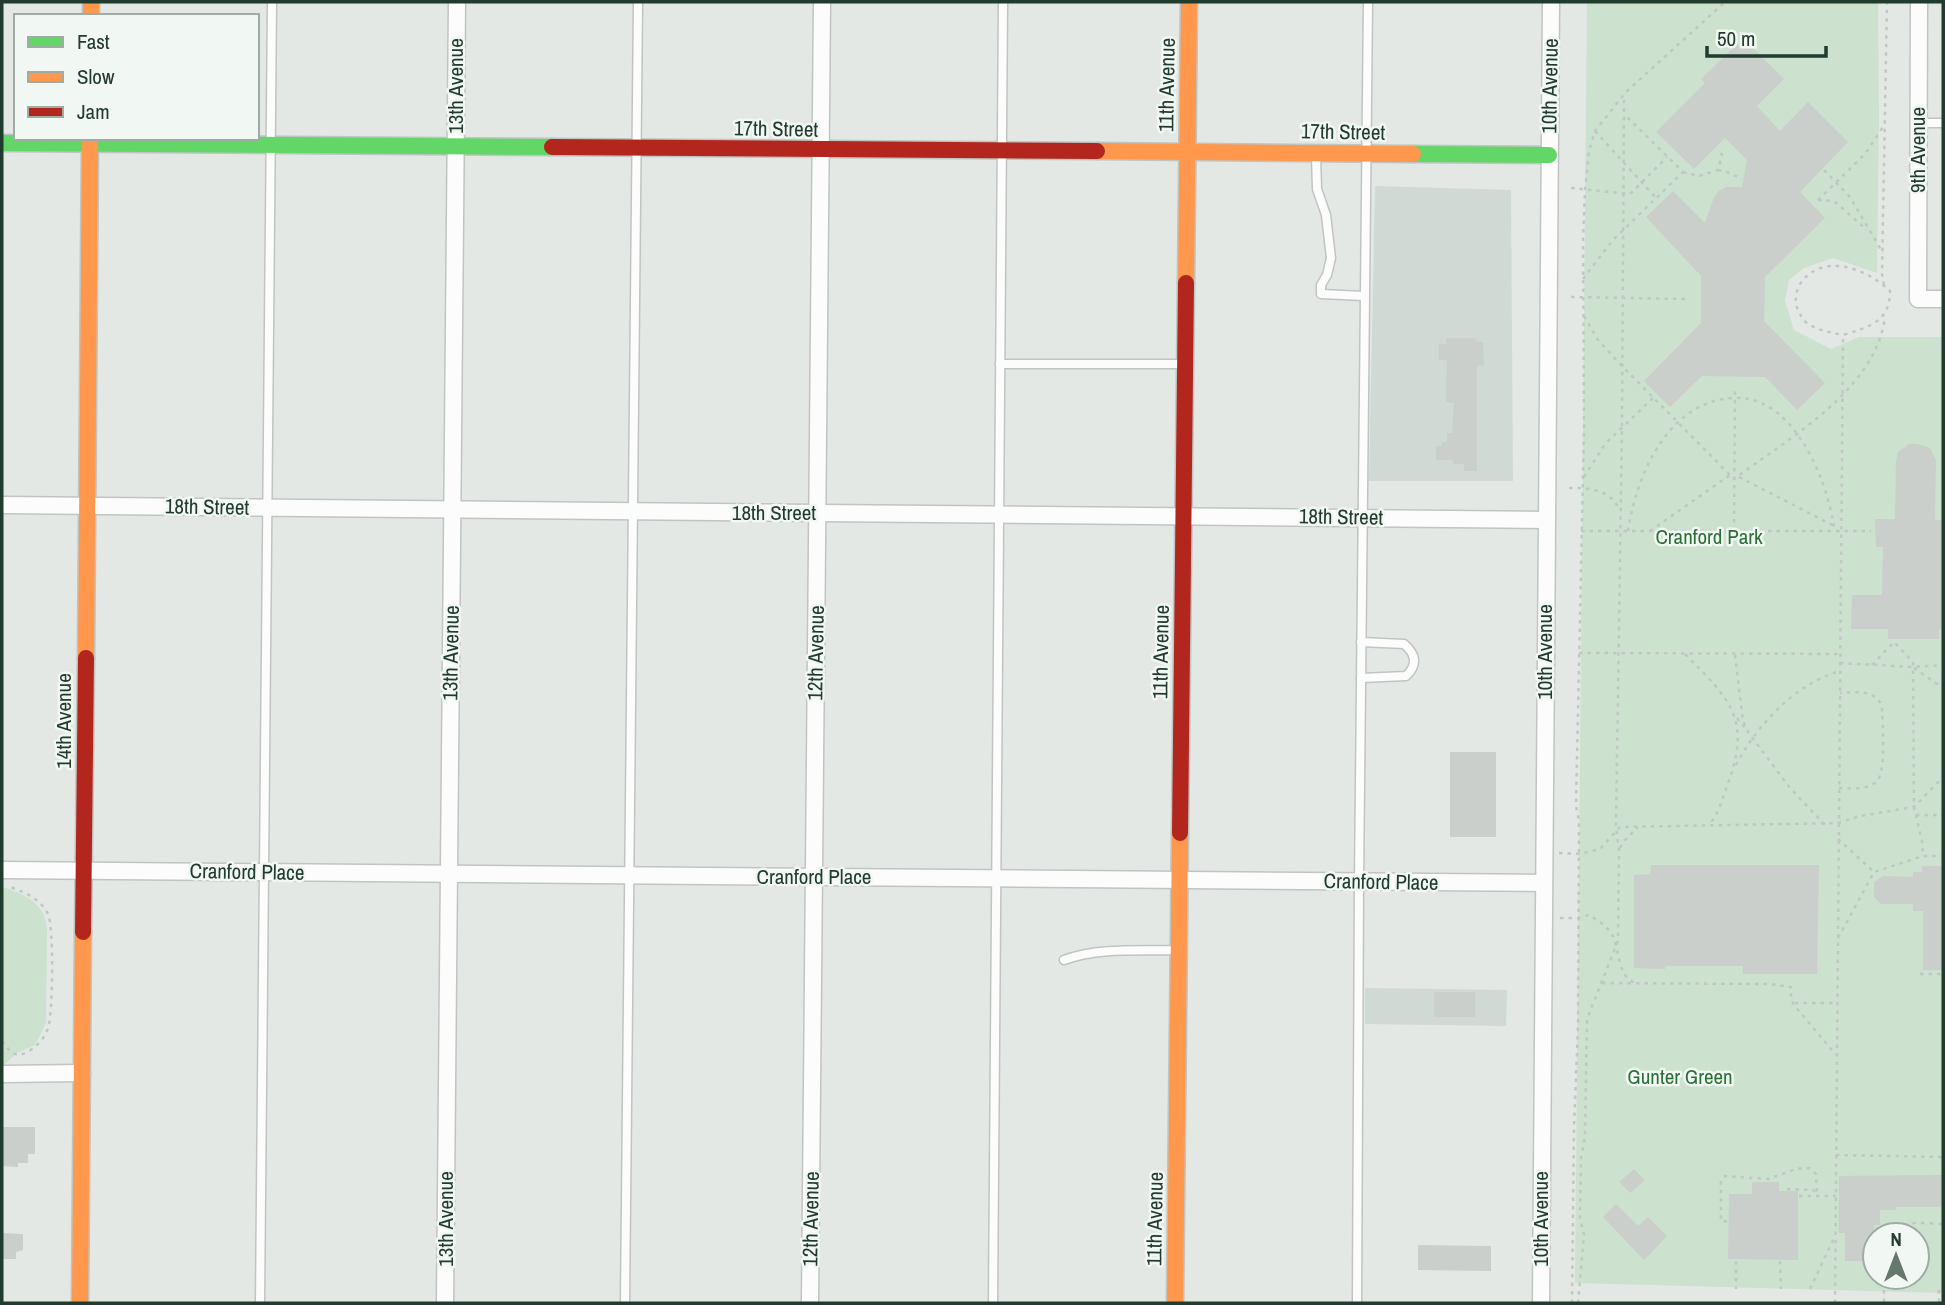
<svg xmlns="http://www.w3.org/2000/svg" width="1945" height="1305" viewBox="0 0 1945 1305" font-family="'Archivo Narrow',sans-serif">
<rect width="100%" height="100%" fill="#e3e8e5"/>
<g fill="#d0d9d4">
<path d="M 1375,186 L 1511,190 L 1513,481 L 1369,481 Z"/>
<path d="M 1365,988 L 1507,990 L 1506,1026 L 1365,1024 Z"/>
</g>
<g fill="#cce1ce" fill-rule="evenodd">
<path d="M 1587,2 L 1878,2 L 1879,116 L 1877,273 L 1833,258 L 1804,268 L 1789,280 L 1785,301 L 1794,330 L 1831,349 L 1859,337 L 1943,337 L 1943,1293 L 1575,1283 ZM 1875,1235 L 1917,1235 L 1917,1277 L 1875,1277 Z"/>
<path d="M 2,887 C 25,894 45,903 47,929 L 46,1023 L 35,1045 L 17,1053 L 5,1064 L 2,1064 Z"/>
</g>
<g fill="#cacfcc">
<path d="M 1747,42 L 1784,79 L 1757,106 L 1780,131 L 1808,102 L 1848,142 L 1800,192 L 1825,218 L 1765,277 L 1764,321 L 1825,383 L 1797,410 L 1765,377 L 1702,376 L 1670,407 L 1644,381 L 1701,323 L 1701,276 L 1646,217 L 1673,191 L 1705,223 L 1714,197 L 1719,191 L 1726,187 L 1742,187 L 1747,160 L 1725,138 L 1694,169 L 1656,132 L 1705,83 L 1701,79 L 1737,44 L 1741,48 Z"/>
<path d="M 1446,338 L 1474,338 L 1477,342 L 1483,342 L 1484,366 L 1478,365 L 1477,369 L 1477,471 L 1464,471 L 1464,464 L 1453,464 L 1453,460 L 1436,460 L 1436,446 L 1442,446 L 1442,442 L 1447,442 L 1447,433 L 1452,433 L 1454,403 L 1446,402 L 1447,360 L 1439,360 L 1439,344 L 1446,344 Z"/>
<path d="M 1909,444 L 1917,444 L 1930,448 L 1936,460 L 1935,520 L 1943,520 L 1943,629 L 1939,629 L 1939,639 L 1888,639 L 1888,629 L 1851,629 L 1852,595 L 1882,595 L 1883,547 L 1876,547 L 1875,519 L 1895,519 L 1896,461 L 1898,452 Z"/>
<rect x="1450" y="752" width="46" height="85"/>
<path d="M 1651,865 L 1819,865 L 1817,974 L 1743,974 L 1743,966 L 1666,966 L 1665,969 L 1634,968 L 1634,875 L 1650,874 Z"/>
<path d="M 1922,866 L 1943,866 L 1943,970 L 1923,970 L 1923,911 L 1913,911 L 1913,904 L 1881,904 L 1874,897 L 1874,882 L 1883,876 L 1913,877 L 1913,872 L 1922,872 Z"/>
<rect x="1434" y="992" width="41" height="25"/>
<path d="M 2,1127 L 35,1127 L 35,1154 L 28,1154 L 28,1163 L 18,1163 L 18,1167 L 2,1166 Z"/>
<path d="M 1634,1169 L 1645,1180 L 1630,1193 L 1619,1182 Z"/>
<path d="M 1943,1175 L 1943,1201 L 1940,1207 L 1896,1207 L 1896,1210 L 1880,1210 L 1880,1225 L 1874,1225 L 1874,1261 L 1845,1261 L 1845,1233 L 1839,1233 L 1839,1176 Z"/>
<path d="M 1752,1182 L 1779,1182 L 1779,1191 L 1798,1191 L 1798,1260 L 1728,1259 L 1729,1194 L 1752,1194 Z"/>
<path d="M 1616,1204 L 1638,1226 L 1648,1217 L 1667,1236 L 1644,1260 L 1603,1217 Z"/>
<path d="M 2,1233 L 23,1234 L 23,1250 L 16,1252 L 16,1259 L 2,1259 Z"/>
<path d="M 1418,1245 L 1491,1246 L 1491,1271 L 1418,1270 Z"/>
</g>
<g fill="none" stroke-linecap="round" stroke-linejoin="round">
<defs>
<g id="lane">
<path d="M 1917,123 L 1943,123"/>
<path d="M 1316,156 L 1317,189 L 1326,215 L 1331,258 L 1327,275 L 1321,285 L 1321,294 L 1364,296"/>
<path d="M 1000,364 L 1182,364"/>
<path d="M 1361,678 L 1406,676 C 1418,665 1416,654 1404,644 L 1361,642"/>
<path d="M 1064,960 C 1100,947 1140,951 1178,950"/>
<path d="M 260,1303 L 272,2"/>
<path d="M 625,1303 L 638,2"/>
<path d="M 993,1303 L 1003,2"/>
<path d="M 1357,1303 L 1359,882 L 1368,2"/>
</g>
<g id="street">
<path d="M 1919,2 L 1918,299 L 1943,299"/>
<path d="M 2,505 L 1546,520"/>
<path d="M 2,870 L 1544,883"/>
<path d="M 2,1074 L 82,1073"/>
<path d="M 445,1303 L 457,2"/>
<path d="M 810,1303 L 822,2"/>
<path d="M 1541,1303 L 1551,2"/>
</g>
<g id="fast">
<path d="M 2,143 L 552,147"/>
<path d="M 1413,154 L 1549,155"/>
</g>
<g id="slow">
<path d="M 91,2 L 91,16"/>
<path d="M 1097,151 L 1413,154"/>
<path d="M 1186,283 L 1189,2"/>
<path d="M 86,658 L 90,138"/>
<path d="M 80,1303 L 83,932"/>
<path d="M 1175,1303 L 1180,833"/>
</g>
<g id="jam">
<path d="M 552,147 L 1097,151"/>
<path d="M 1180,833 L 1186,283"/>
<path d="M 83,932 L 86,658"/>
</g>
</defs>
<use href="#lane" stroke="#c0c5c2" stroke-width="11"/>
<use href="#street" stroke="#c0c5c2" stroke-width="19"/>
<use href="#fast" stroke="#bec6c2" stroke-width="19"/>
<use href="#slow" stroke="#bec6c2" stroke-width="19"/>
<use href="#jam" stroke="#bec6c2" stroke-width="19"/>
<g stroke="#c0c8c4" stroke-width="2.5" stroke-dasharray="3.5 5" stroke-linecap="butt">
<path d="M 1595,131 L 1656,198"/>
<path d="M 1718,170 L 1725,171 L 1742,179"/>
<path d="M 1824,170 L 1850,197 L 1883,253"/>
<path d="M 1683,172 L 1699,176 L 1718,170 L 1722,155 L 1719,150"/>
<path d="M 1571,188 L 1630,194 L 1667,157"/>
<path d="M 1818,200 L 1865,154 L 1883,127"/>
<path d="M 1818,200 L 1834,201 L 1867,230"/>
<path d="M 1583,279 L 1612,241 L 1683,172 L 1625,115"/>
<path d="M 1884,285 L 1882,274 L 1887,2"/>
<path d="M 1571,297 L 1686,299"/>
<path d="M 1584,316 L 1598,340 L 1622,366 L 1734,479 C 1789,438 1877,389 1885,316"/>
<path d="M 1584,477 L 1605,444 L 1653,398"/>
<path d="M 1739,477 L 1836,527"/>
<path d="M 1569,488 C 1589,488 1610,489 1619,509"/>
<path d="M 1581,531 L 1871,531"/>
<path d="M 1628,531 C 1636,476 1668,401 1733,398 C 1793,394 1827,479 1834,527"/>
<path d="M 1650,531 L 1730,475"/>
<path d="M 1734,531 L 1735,391"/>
<path d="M 1579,653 L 1840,654"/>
<path d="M 1685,654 C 1731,700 1752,720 1727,786 C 1722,800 1718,815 1709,825"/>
<path d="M 1735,655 L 1743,721 L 1748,732 L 1790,788 L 1825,825"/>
<path d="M 1840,663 L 1913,667 L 1943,665"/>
<path d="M 1872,665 L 1894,642 L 1913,662 L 1914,807 L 1922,841 L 1923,856"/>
<path d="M 1914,668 L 1943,688"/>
<path d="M 1737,718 L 1746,729"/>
<path d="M 1736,765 C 1757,725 1795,684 1840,671"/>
<path d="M 1839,788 C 1850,788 1867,790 1876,782 C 1887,774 1882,721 1882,706 C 1874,689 1857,692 1840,693"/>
<path d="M 1916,815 L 1943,815"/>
<path d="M 1838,839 L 1874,872"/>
<path d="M 1620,848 L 1623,842 L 1638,827"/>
<path d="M 1559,853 L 1579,854 L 1600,849 L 1620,827 L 1838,823 L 1860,816 L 1914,807 L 1943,777"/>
<path d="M 1560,918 L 1578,918 L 1589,915 C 1597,920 1606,925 1611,933 C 1621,948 1615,974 1635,983"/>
<path d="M 1838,938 L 1874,872 L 1923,856 L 1943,856"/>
<path d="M 1920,974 L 1943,974"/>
<path d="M 1602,983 L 1770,984 L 1791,987 L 1791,999 L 1794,1005 L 1836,1055"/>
<path d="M 1795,1003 L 1837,1003"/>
<path d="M 2,1041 C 10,1051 14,1059 27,1052 C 37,1047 45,1038 48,1028 C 53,1013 54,927 48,914 C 40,899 25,892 10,887"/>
<path d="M 1836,1155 L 1943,1157"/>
<path d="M 1787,1189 L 1813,1190 L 1817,1193"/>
<path d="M 1799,1196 L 1836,1196"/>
<path d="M 1727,1221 L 1722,1222 L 1721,1218 L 1721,1182 L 1725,1176 L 1768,1179 L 1796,1169 L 1809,1168 L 1816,1174 L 1817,1192"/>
<path d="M 1891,1235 C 1900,1218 1926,1224 1943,1224"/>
<path d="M 1736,1261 L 1736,1289"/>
<path d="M 1780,1261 L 1781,1289"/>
<path d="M 1890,1277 L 1890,1290"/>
<path d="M 1810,1289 L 1834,1238"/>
<path d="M 1884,1290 L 1884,1303"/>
<path d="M 1939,1290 L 1939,1302"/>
<path d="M 1572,1303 L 1574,1127 L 1578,1025 L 1579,820 L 1576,806 L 1584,426 L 1583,239 L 1585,191 L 1589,151 L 1595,131 L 1626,92 L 1725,2"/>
<path d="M 1578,1303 L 1584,1234 L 1580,1218 L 1581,1159 L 1585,1136 L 1587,1019 L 1618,941 L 1619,851 L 1616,827 L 1622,427 L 1624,96"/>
<path d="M 1835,1303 L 1843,335 C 1869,327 1890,322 1890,291 C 1867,269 1823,251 1800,284 C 1796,291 1794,302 1798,310 C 1801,315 1802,320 1807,323 C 1818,331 1830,332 1843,335"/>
</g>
<use href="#lane" stroke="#fbfcfb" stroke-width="8"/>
<use href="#street" stroke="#fbfcfb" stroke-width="16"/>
<use href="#fast" stroke="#63d668" stroke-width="16"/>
<use href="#slow" stroke="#ff974d" stroke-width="16"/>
<use href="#jam" stroke="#b3261e" stroke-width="16"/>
</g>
<g text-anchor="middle" stroke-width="5" stroke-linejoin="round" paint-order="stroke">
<g font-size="21" fill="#213b2e" stroke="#f1f7f2">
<text transform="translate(1167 85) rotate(-89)" y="7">11th Avenue</text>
<text transform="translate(456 86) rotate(-90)" y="7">13th Avenue</text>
<text transform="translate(1550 86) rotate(-89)" y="7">10th Avenue</text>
<text transform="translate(776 129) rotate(1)" y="7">17th Street</text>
<text transform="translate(1343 132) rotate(1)" y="7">17th Street</text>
<text transform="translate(1918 150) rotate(-90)" y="7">9th Avenue</text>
<text transform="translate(207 507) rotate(1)" y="7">18th Street</text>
<text x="774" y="520">18th Street</text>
<text transform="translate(1341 517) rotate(1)" y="7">18th Street</text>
<text transform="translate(1161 652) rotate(-89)" y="7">11th Avenue</text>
<text transform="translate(1545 652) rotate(-90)" y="7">10th Avenue</text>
<text transform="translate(451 653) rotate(-89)" y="7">13th Avenue</text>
<text transform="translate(816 653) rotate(-89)" y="7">12th Avenue</text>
<text transform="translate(64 721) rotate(-90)" y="7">14th Avenue</text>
<text transform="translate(247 872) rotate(1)" y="7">Cranford Place</text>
<text x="814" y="884">Cranford Place</text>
<text transform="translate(1381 882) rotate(1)" y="7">Cranford Place</text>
<text transform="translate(446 1219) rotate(-90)" y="7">13th Avenue</text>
<text transform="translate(811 1219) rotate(-89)" y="7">12th Avenue</text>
<text transform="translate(1155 1219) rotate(-89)" y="7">11th Avenue</text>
<text transform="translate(1541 1219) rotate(-90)" y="7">10th Avenue</text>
</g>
<g font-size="21" fill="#2d7037" stroke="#f1f7f2">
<text x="1709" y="544">Cranford Park</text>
<text x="1680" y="1084">Gunter Green</text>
</g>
</g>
<rect width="1945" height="1305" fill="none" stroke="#213b2e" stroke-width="7"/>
<rect x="14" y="14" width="245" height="126" fill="#f1f7f2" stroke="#9eaca4" stroke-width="2"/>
<rect x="28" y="37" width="35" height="10" fill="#63d668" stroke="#9eaca4" stroke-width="2"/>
<text x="77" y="49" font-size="21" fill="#213b2e">Fast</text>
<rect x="28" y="72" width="35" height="10" fill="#ff974d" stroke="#9eaca4" stroke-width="2"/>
<text x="77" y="84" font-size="21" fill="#213b2e">Slow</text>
<rect x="28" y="107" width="35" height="10" fill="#b3261e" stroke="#9eaca4" stroke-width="2"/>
<text x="77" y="119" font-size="21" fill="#213b2e">Jam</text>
<g transform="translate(1896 1256)"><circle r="33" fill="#f1f7f2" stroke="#9eaca4" stroke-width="2"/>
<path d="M0-5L12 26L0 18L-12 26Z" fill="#65786e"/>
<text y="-10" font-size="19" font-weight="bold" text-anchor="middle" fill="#213b2e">N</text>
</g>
<path d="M1707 46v10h119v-10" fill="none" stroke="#213b2e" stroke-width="3.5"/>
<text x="1717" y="46" font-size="21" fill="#213b2e" stroke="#f1f7f2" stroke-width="5" paint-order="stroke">50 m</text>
</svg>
